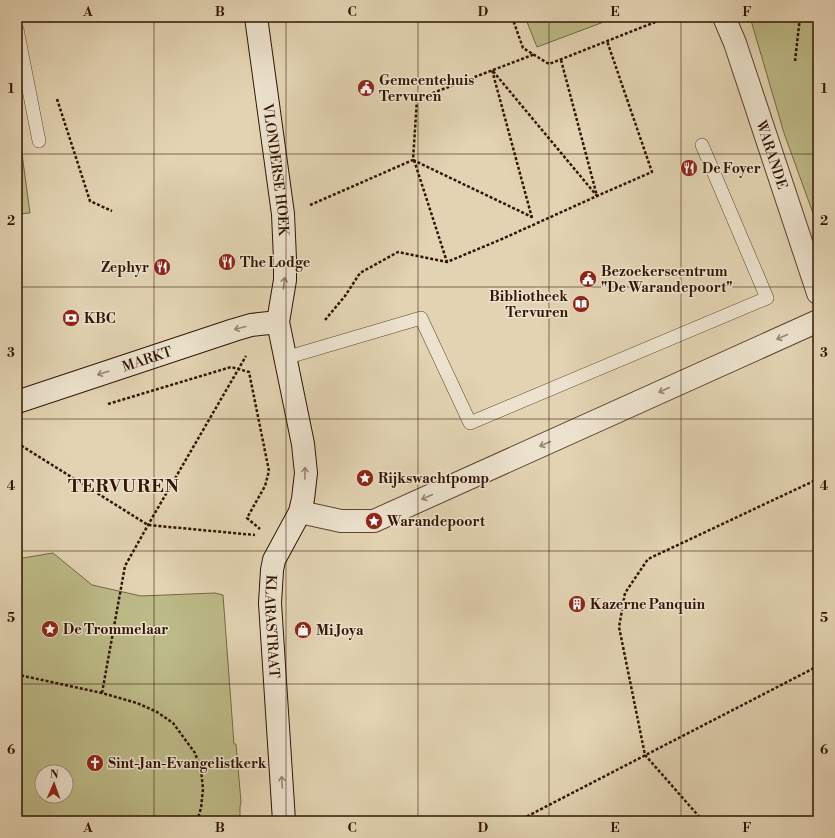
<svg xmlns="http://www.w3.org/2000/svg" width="835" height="838" viewBox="0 0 835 838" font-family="'Libre Bodoni',serif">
<rect width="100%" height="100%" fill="#e2d3b2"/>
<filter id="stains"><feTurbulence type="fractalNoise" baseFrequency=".005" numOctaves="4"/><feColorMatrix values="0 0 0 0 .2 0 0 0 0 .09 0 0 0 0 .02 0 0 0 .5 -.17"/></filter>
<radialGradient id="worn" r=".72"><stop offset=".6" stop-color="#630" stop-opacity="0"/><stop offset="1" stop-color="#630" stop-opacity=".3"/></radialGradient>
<g fill="#bcba87" stroke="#776744" fill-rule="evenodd">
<path d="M 525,17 L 617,17 L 537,47 Z"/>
<path d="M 750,17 L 818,17 L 818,227 L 784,133 Z"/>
<path d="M 17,117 L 30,213 L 17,214 Z"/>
<path d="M 53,553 L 92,585 L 141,596 L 215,593 L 223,595 L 234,744 L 236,744 L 241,802 L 240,807 L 240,821 L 17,821 L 17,559 ZM 42,772 L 66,772 L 66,796 L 42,796 Z"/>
</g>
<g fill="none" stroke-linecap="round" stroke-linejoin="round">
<defs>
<g id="lane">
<path d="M 17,29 L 39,141"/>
<path d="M 285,358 L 421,318 L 470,423 L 767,298 L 702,145"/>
</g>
<g id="street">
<path id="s1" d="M 724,17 L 735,43 L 818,293"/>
<path d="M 300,512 L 341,521 L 374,521 L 818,321"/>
</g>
<g id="secondary">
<path id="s2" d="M 256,17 L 283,214 L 285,259 L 285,280 L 278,322 L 303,444 L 306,473 L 303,499 L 300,512 L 274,560 L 272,570 L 270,603 L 284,821"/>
<path id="s3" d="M 17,402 L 234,330 L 251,325 L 278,322"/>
</g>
</defs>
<use href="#lane" stroke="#5e442e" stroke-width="14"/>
<use href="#street" stroke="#5e442e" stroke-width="24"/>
<use href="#secondary" stroke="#321402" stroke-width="24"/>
<g stroke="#321402" stroke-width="2.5" stroke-dasharray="3 2" stroke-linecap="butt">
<path d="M 512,17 L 523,48 L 549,64 L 668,17"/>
<path d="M 655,17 L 657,22"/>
<path d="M 795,61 L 800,17"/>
<path d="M 57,99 L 90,201 L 112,211"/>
<path d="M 413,160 L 532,217"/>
<path d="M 414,160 L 447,262"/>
<path d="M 310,205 L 413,160 L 417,99 L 535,54"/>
<path d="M 532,218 L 492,70 L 597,196 L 561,60"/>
<path d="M 325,320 L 345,296 L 360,273 L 398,252 L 447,262 L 502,239 L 597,196 L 652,172 L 607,41"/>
<path d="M 108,404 L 231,367 L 249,372 L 269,471 L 265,486 L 247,518 L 260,529"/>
<path d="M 17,443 L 148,525 L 255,535"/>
<path d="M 17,677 L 19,675 L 102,693 L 137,703 L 157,712 L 173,723 L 195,753 L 201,770 L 203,789 L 201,808 L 197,821"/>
<path d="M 102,693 L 125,566 L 148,525 L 246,356"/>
<path d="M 518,821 L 818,666"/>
<path d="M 703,821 L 645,755 L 619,627 L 625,593 L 648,559 L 818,479"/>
</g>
<use href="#lane" stroke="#ece2cd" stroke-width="13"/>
<use href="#street" stroke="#ece2cd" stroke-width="22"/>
<use href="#secondary" stroke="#ece2cd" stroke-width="22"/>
</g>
<defs><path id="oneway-shaft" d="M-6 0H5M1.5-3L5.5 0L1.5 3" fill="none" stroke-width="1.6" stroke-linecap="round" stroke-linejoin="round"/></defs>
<g stroke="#988572">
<use href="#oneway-shaft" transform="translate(284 283) rotate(-84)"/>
<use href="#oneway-shaft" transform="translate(240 328) rotate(166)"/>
<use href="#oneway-shaft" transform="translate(782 337) rotate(156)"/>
<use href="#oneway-shaft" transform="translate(103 373) rotate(162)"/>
<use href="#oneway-shaft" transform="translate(664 390) rotate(156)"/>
<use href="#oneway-shaft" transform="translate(545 444) rotate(156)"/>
<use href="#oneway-shaft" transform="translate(305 473) rotate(-89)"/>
<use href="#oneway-shaft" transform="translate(427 497) rotate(156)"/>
<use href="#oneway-shaft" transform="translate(282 782) rotate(-94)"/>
</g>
<path fill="none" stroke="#321402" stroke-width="1" stroke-opacity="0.55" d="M 154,17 L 154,821M 286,17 L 286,821M 418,17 L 418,821M 549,17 L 549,821M 681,17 L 681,821M 17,154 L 818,154M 17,287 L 818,287M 17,419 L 818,419M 17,551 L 818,551M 17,684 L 818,684"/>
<defs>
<symbol id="civic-disc" viewBox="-11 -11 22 22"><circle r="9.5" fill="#8f2418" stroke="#ece2cd"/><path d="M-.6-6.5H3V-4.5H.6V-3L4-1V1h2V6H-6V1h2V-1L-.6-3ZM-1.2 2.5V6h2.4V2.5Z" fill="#fff"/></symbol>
<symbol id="restaurant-disc" viewBox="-11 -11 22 22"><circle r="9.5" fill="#8f2418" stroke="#ece2cd"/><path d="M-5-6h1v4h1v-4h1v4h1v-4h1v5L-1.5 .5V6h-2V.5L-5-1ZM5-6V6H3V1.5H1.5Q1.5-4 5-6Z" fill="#fff"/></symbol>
<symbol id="library-disc" viewBox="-11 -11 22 22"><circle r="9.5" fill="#8f2418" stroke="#ece2cd"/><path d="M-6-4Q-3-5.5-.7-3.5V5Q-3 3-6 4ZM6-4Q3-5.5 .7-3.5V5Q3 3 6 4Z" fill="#fff"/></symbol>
<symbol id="bank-disc" viewBox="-11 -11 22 22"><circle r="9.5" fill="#8f2418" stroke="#ece2cd"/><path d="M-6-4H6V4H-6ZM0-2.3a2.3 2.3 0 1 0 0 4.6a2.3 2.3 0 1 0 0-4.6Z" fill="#fff"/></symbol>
<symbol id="sight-disc" viewBox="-11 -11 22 22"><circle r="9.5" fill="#8f2418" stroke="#ece2cd"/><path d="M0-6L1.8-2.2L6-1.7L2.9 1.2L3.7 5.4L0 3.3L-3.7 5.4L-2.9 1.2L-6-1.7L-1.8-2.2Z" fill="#fff"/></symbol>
<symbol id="building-disc" viewBox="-11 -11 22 22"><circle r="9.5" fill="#8f2418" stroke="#ece2cd"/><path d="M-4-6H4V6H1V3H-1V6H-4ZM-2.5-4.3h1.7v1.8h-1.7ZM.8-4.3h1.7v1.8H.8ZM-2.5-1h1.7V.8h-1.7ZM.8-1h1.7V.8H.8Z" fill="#fff"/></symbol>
<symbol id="shop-disc" viewBox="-11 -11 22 22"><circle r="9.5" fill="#8f2418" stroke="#ece2cd"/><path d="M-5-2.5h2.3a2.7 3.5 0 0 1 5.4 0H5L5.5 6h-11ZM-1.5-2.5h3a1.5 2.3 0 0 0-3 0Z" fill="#fff"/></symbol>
<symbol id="church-disc" viewBox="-11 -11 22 22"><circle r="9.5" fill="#8f2418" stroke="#ece2cd"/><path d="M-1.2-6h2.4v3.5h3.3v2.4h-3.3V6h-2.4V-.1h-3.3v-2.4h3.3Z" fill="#fff"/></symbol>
</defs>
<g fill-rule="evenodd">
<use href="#civic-disc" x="356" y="78" width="20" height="20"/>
<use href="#restaurant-disc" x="679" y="158" width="20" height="20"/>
<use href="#restaurant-disc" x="217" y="252" width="20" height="20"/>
<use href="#restaurant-disc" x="152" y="257" width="20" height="20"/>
<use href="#civic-disc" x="578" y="269" width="20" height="20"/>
<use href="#library-disc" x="571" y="294" width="20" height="20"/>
<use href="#bank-disc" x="61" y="308" width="20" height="20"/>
<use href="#sight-disc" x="355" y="468" width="20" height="20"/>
<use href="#sight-disc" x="364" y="511" width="20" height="20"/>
<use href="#building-disc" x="567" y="594" width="20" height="20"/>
<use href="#sight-disc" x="40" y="619" width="20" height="20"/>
<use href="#shop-disc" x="293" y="620" width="20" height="20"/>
<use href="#church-disc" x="85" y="753" width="20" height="20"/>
</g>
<g text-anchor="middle" stroke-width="3" stroke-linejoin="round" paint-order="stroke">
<g font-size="14" font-weight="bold" fill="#321402" stroke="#ece2cd" text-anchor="start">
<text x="379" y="85">Gemeentehuis<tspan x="379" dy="16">Tervuren</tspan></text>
<text x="702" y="173">De Foyer</text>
<text x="240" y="267">The Lodge</text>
<text x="149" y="272" text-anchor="end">Zephyr</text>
<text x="601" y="276">Bezoekerscentrum<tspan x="601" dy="16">"De Warandepoort"</tspan></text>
<text x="568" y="301" text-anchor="end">Bibliotheek<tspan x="568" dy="16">Tervuren</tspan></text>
<text x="84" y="323">KBC</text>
<text x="378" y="483">Rijkswachtpomp</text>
<text x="387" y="526">Warandepoort</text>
<text x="590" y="609">Kazerne Panquin</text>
<text x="63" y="634">De Trommelaar</text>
<text x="316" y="635">Mi Joya</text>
<text x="108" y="768">Sint-Jan-Evangelistkerk</text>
</g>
<g font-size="14" fill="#321402" stroke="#ece2cd">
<text dy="5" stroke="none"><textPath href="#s1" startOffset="146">WARANDE</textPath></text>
<text dy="5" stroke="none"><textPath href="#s2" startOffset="154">VLONDERSE HOEK</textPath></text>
<text dy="5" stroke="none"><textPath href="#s3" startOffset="137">MARKT</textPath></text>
<text dy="5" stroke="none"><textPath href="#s2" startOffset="622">KLARASTRAAT</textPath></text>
</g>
<g font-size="18" font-weight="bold" letter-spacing="1" fill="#321402" stroke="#ece2cd">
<text x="124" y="492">TERVUREN</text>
</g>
</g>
<rect width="835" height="838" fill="none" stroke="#e2d3b2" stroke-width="44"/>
<g transform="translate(54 784) rotate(2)"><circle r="19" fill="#ece2cd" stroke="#a2907c"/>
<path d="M0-3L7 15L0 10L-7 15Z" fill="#8f2418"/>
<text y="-6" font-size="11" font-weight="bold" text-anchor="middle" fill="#321402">N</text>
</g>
<rect x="22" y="22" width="791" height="794" fill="none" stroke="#321402" stroke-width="1.5"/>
<g font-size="13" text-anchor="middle" font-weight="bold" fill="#321402">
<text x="88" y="16">A</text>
<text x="220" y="16">B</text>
<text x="352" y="16">C</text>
<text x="483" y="16">D</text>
<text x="615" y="16">E</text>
<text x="747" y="16">F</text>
<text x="11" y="93">1</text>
<text x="824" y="93">1</text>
<text x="11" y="225">2</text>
<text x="824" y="225">2</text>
<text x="11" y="357">3</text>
<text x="824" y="357">3</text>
<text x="11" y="490">4</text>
<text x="824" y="490">4</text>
<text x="11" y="622">5</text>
<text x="824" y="622">5</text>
<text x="11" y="754">6</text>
<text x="824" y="754">6</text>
<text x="88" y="832">A</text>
<text x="220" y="832">B</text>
<text x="352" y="832">C</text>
<text x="483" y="832">D</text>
<text x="615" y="832">E</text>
<text x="747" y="832">F</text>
</g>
<rect width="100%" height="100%" filter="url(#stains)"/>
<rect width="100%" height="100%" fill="url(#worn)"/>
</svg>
